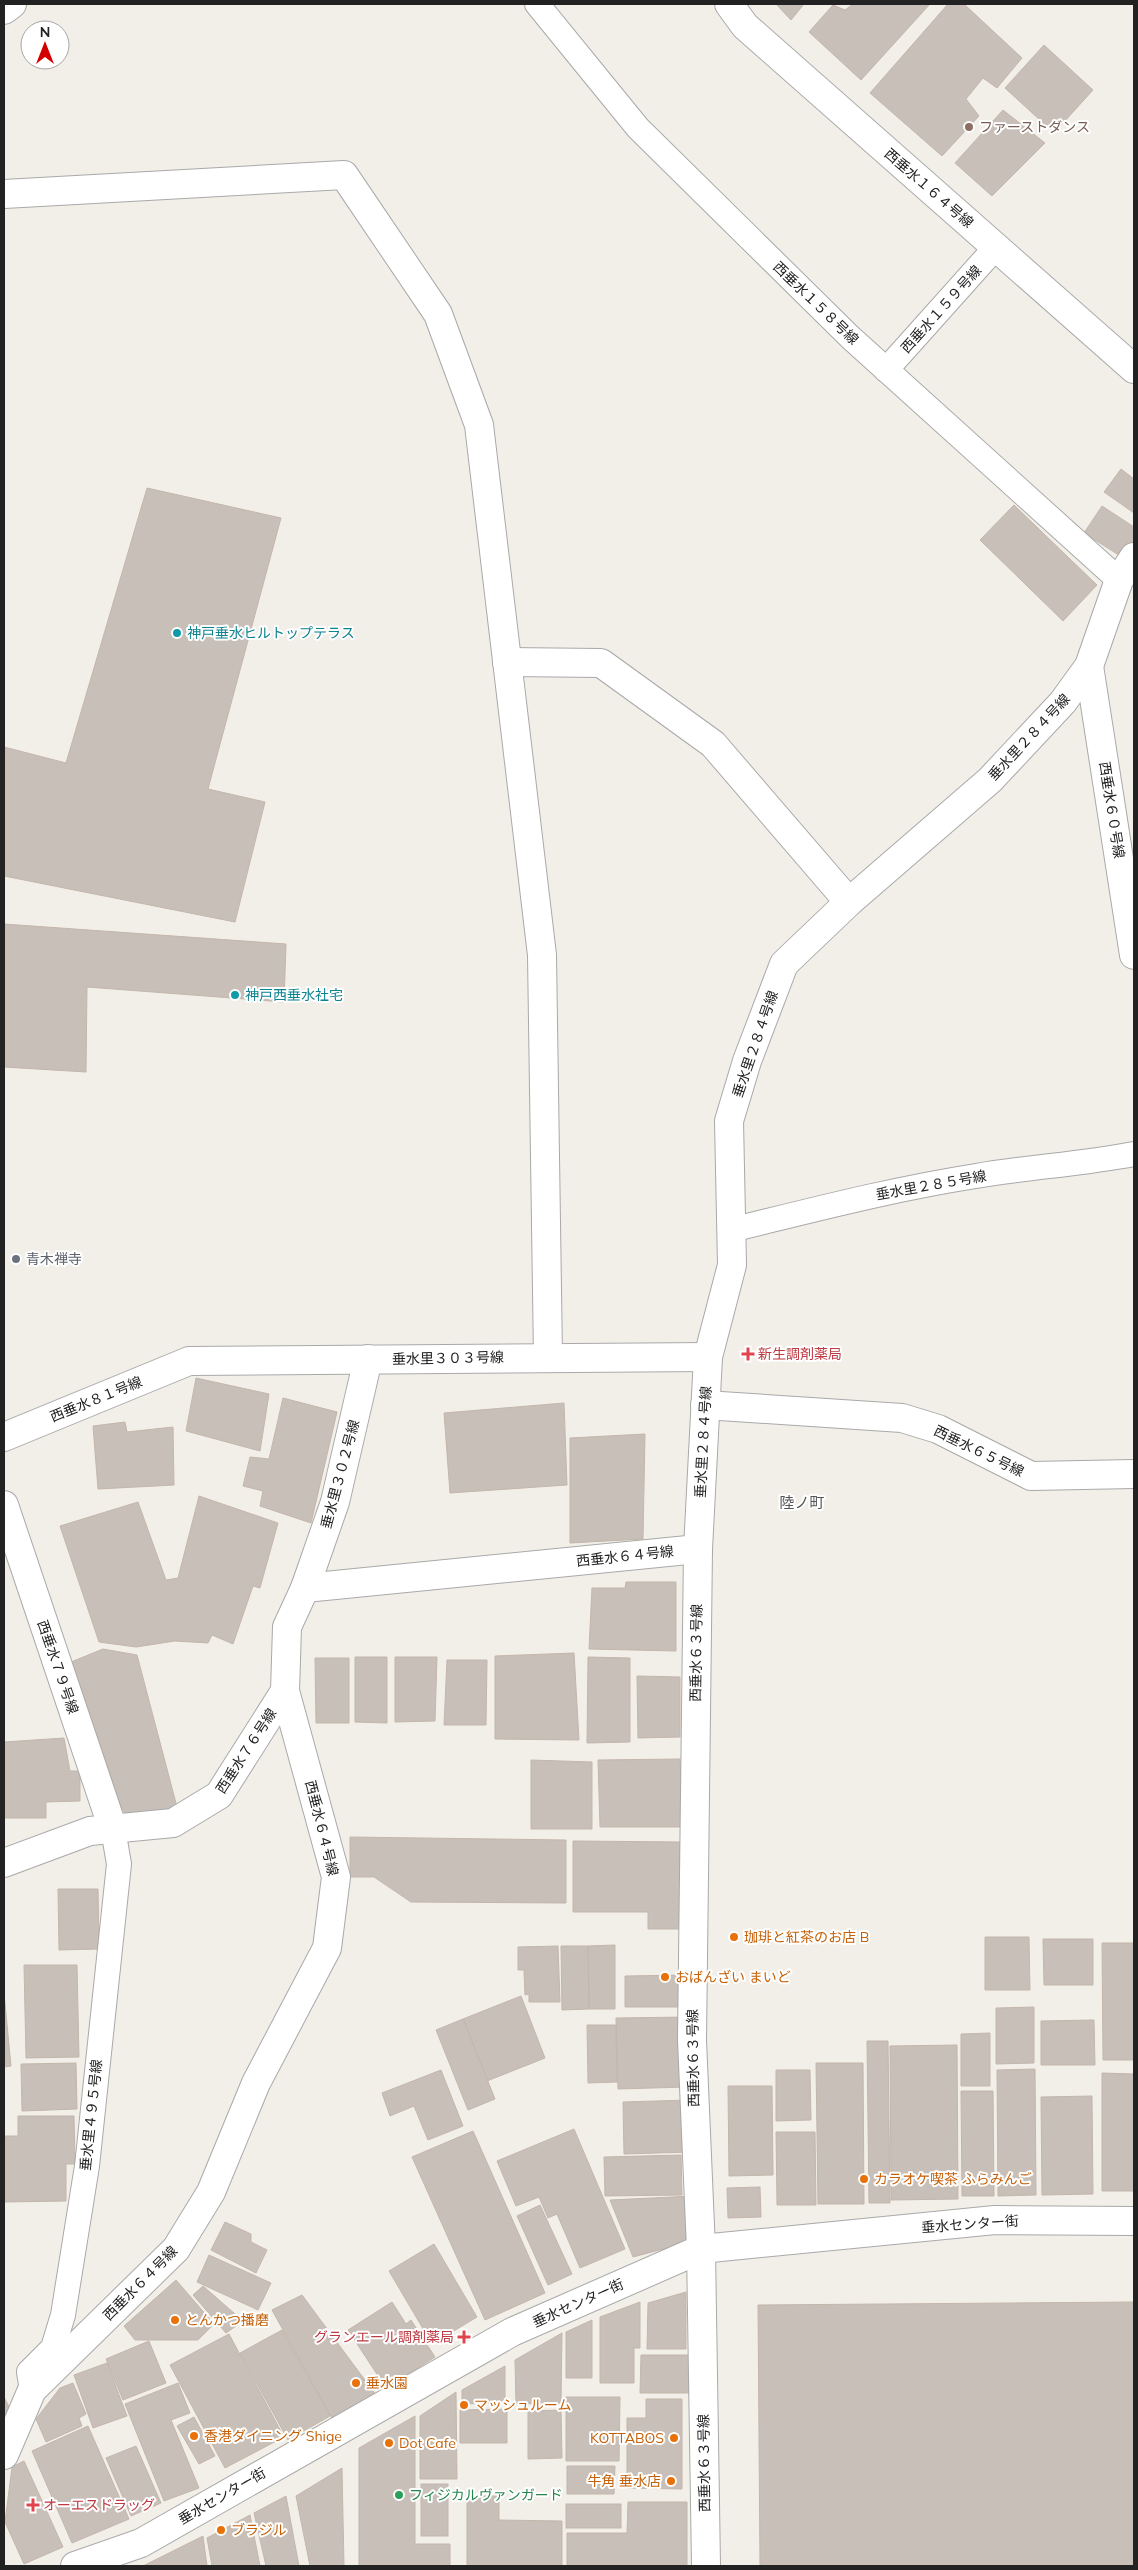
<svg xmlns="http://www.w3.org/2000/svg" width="1138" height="2570" viewBox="0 0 1138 2570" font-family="Mulish,'Noto Sans JP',sans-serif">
<rect width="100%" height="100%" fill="#f2efe9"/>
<g fill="#c7bfb8" stroke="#c4b6ab">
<path d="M 776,4 L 804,4 L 791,20 Z"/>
<path d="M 853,4 L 930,4 L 861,80 L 809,32 L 833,5 L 845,10 Z"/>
<path d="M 948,4 L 964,4 L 1022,58 L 997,88 L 983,78 L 966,99 L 979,116 L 942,156 L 870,93 Z"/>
<path d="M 1044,45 L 1093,90 L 1054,133 L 1005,88 Z"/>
<path d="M 1003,110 L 1045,143 L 992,196 L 955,163 Z"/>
<path d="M 1121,469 L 1134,479 L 1134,513 L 1104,492 Z"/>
<path d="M 147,488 L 281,518 L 208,789 L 265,802 L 235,922 L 4,876 L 4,747 L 66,763 Z"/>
<path d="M 1014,505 L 1097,585 L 1063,621 L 980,540 Z"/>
<path d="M 1102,506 L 1134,527 L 1134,539 L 1122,557 L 1084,533 Z"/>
<path d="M 4,924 L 286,944 L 284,1002 L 87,987 L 86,1072 L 4,1067 Z"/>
<path d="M 196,1378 L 269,1394 L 260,1451 L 186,1431 Z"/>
<path d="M 283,1398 L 337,1412 L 311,1523 L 260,1506 L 263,1491 L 243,1486 L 250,1457 L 269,1459 Z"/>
<path d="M 564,1403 L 567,1485 L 450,1493 L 444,1413 Z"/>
<path d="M 125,1422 L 127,1432 L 173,1427 L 174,1485 L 98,1489 L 93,1426 Z"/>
<path d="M 645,1434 L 643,1539 L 570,1543 L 570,1438 Z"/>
<path d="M 199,1496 L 278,1523 L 260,1588 L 253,1586 L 233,1644 L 212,1635 L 208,1643 L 175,1641 L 136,1647 L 99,1642 L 60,1526 L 138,1502 L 166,1580 L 178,1578 Z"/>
<path d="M 626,1582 L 676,1582 L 676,1651 L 589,1649 L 592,1588 L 625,1588 Z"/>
<path d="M 103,1649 L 137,1655 L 177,1807 L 129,1819 L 117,1801 L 71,1662 Z"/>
<path d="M 574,1653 L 579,1740 L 495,1739 L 495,1656 Z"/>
<path d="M 355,1657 L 387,1657 L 387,1723 L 355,1722 Z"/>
<path d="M 395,1657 L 437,1657 L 435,1721 L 395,1722 Z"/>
<path d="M 588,1657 L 630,1658 L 630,1742 L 587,1743 Z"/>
<path d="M 315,1658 L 349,1658 L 349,1723 L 316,1723 Z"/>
<path d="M 447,1660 L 487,1660 L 486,1725 L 444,1725 Z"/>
<path d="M 637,1676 L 680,1677 L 680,1737 L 638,1738 Z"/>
<path d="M 64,1738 L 70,1771 L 80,1771 L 80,1801 L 46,1802 L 46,1818 L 4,1818 L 4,1742 Z"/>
<path d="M 680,1759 L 683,1827 L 600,1827 L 598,1760 Z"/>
<path d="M 531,1760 L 592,1762 L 592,1829 L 531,1829 Z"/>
<path d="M 350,1837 L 566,1840 L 566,1903 L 411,1902 L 374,1877 L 350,1877 Z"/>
<path d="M 573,1841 L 681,1842 L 680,1929 L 648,1929 L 648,1912 L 573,1912 Z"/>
<path d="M 58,1889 L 98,1889 L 99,1949 L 59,1950 Z"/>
<path d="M 985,1937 L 1029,1937 L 1030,1990 L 985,1990 Z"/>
<path d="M 1043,1939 L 1093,1939 L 1093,1985 L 1044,1985 Z"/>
<path d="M 1102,1943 L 1134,1943 L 1134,2060 L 1103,2060 Z"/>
<path d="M 615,1945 L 615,2009 L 589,2009 L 588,1946 Z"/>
<path d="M 558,1946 L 560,2002 L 529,2002 L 529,1994 L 525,1995 L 524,1970 L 518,1970 L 518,1947 Z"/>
<path d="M 561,1946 L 588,1946 L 589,2009 L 562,2010 Z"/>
<path d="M 24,1965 L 77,1965 L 79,2057 L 26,2058 Z"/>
<path d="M 685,1975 L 686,2007 L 625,2007 L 625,1976 Z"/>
<path d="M 4,1993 L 11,2066 L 4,2067 Z"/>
<path d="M 521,1996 L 545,2058 L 487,2081 L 463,2019 Z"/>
<path d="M 1034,2007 L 1034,2063 L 996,2064 L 996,2008 Z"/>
<path d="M 686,2017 L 687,2087 L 618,2089 L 616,2018 Z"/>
<path d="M 463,2019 L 495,2099 L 468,2110 L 436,2030 Z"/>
<path d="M 1094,2020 L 1095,2065 L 1041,2065 L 1041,2021 Z"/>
<path d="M 587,2025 L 616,2025 L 617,2082 L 588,2083 Z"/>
<path d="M 990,2033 L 990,2086 L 961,2086 L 961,2034 Z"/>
<path d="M 867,2041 L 888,2041 L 890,2203 L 869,2203 Z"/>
<path d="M 957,2045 L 958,2199 L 891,2200 L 890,2046 Z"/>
<path d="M 76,2063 L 77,2109 L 22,2111 L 21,2064 Z"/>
<path d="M 816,2063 L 863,2063 L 864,2204 L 818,2204 Z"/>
<path d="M 1035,2069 L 1036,2195 L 998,2196 L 997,2070 Z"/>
<path d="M 441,2070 L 463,2126 L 428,2140 L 414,2106 L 390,2116 L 382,2093 Z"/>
<path d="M 776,2070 L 810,2070 L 811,2120 L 776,2121 Z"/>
<path d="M 1102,2073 L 1134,2074 L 1134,2191 L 1102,2191 Z"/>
<path d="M 728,2086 L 772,2086 L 773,2175 L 729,2176 Z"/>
<path d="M 961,2091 L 993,2091 L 994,2196 L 962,2196 Z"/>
<path d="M 1092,2096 L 1093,2194 L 1042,2195 L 1041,2097 Z"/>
<path d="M 689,2100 L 691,2152 L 624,2154 L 623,2102 Z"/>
<path d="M 18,2116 L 74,2116 L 75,2164 L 66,2164 L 66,2201 L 4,2202 L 4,2136 L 18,2136 Z"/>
<path d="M 574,2129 L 625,2249 L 580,2268 L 557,2214 L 548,2218 L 539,2197 L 516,2206 L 497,2161 Z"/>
<path d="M 473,2131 L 545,2293 L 485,2320 L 412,2157 Z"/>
<path d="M 776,2132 L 815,2132 L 816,2205 L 777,2205 Z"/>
<path d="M 681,2155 L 682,2195 L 605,2196 L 604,2157 Z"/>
<path d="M 760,2187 L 761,2217 L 728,2218 L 727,2188 Z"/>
<path d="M 693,2196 L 693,2241 L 633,2257 L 610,2200 Z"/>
<path d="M 540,2205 L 572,2274 L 548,2285 L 517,2216 Z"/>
<path d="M 225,2222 L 251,2234 L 251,2242 L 267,2250 L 256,2273 L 211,2250 Z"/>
<path d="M 434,2244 L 477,2317 L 432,2344 L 389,2271 Z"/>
<path d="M 209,2255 L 271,2283 L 258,2310 L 197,2282 Z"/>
<path d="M 176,2280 L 214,2324 L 198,2340 L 135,2340 L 124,2326 Z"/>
<path d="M 203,2286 L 243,2321 L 226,2333 L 193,2295 Z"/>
<path d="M 686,2292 L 686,2349 L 647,2349 L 648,2303 Z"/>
<path d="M 302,2295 L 376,2395 L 333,2420 L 272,2310 Z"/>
<path d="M 392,2302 L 406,2324 L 411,2320 L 435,2357 L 386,2388 L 348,2330 Z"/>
<path d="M 640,2302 L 640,2348 L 634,2348 L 634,2383 L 600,2383 L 600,2317 Z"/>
<path d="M 1134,2302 L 1134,2566 L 760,2566 L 758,2305 Z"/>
<path d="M 592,2320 L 592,2378 L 566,2378 L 566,2332 Z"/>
<path d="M 282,2330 L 330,2416 L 288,2440 L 240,2353 Z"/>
<path d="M 562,2333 L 561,2403 L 516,2404 L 515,2360 Z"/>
<path d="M 229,2334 L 284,2437 L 225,2468 L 170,2365 Z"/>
<path d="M 149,2341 L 166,2383 L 123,2400 L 106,2359 Z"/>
<path d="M 641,2355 L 689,2355 L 689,2393 L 640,2393 Z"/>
<path d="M 107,2363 L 127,2416 L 93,2428 L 74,2375 Z"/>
<path d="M 505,2366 L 505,2403 L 462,2404 L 462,2390 Z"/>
<path d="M 73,2383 L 86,2414 L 79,2418 L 82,2426 L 46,2442 L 36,2419 L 60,2388 Z"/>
<path d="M 178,2383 L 190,2413 L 171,2420 L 199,2488 L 164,2501 L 125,2404 Z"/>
<path d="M 456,2392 L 457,2479 L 420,2479 L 420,2416 Z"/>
<path d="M 4,2397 L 11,2411 L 4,2418 Z"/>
<path d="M 566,2397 L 620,2397 L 619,2461 L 566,2461 Z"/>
<path d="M 646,2399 L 682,2399 L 682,2489 L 627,2488 L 627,2418 L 646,2418 Z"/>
<path d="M 507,2409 L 507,2443 L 460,2443 L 460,2410 Z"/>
<path d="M 561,2410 L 562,2458 L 528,2459 L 528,2411 Z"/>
<path d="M 415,2416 L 415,2544 L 450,2544 L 450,2566 L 359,2566 L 359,2448 Z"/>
<path d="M 194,2417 L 215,2456 L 199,2464 L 177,2426 Z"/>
<path d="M 88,2426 L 129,2519 L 72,2543 L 32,2451 Z"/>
<path d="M 136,2446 L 161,2503 L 131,2516 L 106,2458 Z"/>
<path d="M 24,2461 L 63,2547 L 24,2564 L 5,2522 L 12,2467 Z"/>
<path d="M 567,2466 L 615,2466 L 614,2494 L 567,2494 Z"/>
<path d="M 342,2468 L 344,2566 L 310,2566 L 296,2496 Z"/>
<rect x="421" y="2484" width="27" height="52"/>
<path d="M 286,2496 L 299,2566 L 266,2566 L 254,2513 Z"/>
<path d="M 467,2496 L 499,2496 L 499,2520 L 562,2521 L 562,2566 L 467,2566 Z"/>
<path d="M 628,2502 L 687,2502 L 687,2566 L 567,2566 L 567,2533 L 627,2533 Z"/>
<rect x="566" y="2504" width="55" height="24"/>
<path d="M 250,2515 L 260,2566 L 212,2566 L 207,2538 Z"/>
<path d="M 203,2536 L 207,2566 L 143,2566 Z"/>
</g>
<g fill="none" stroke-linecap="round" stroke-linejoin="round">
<defs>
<g id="service">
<path d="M 537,4 L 638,128 L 850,337 L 1119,580"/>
<path d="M 886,370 L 996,247"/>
<path d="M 731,1230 C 813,1210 893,1189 976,1176 C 1029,1167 1082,1164 1134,1154"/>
<path d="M 32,2390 L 29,2372 L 53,2348 L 63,2315 L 87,2166 L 119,1864 L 113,1829"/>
</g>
<g id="pedestrian">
<path d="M 701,2249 L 706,2566"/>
<path d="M 75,2566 L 141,2543 L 512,2332 L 701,2249 L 995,2220 L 1134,2221"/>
</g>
<g id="minor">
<path d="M 4,10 L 12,4"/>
<path d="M 4,194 L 344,175 L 438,314 L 479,425 L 542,955 L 548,1357"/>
<path d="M 507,662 L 601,663 L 713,744 L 849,902"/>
<path d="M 1089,666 L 1134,955"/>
<path d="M 705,1405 L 902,1418 L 938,1429 L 1031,1476 L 1134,1474"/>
<path d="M 4,1437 L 189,1361 L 708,1357"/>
<path d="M 4,1505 L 113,1829"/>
<path d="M 305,1588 L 335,1502 L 368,1359"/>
<path d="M 4,1863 L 90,1831 L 173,1823 L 219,1795 L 285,1691"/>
<path d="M 701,2249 L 692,2040 L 698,1549 L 708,1357 L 732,1265 L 729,1121 L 747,1061 L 784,964 L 849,902 L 990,780 L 1063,702 L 1089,666 L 1119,580 L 1134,557"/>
<path d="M 4,2455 L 32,2390 L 176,2249 L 211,2192 L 256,2083 L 327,1948 L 336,1877 L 285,1691 L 287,1627 L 305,1588 L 698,1549"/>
</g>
<path id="tertiary" d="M 729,4 L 745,26 L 1134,369"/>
</defs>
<use href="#service" stroke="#a9a9a9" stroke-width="26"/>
<use href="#pedestrian" stroke="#a9a9a9" stroke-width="30"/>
<use href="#minor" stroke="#a9a9a9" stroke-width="30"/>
<use href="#tertiary" stroke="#a9a9a9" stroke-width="30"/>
<use href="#service" stroke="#fff" stroke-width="24"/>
<use href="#pedestrian" stroke="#fff" stroke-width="28"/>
<use href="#minor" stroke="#fff" stroke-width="28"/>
<use href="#tertiary" stroke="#fff" stroke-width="28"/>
</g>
<circle fill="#8d6e63" stroke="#fff" stroke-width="2" cx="969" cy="127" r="5"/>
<g fill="#0f9aa8" stroke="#fff" stroke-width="2">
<circle cx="177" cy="633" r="5"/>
<circle cx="235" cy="995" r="5"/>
</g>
<circle fill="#6b7280" stroke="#fff" stroke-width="2" cx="16" cy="1259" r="5"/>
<g fill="#e0444e" stroke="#fff" stroke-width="2">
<path d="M745.5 1346.5h5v5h5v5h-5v5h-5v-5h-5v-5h5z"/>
<path d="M461.5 2329.5h5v5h5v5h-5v5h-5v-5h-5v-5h5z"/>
<path d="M30.5 2497.5h5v5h5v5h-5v5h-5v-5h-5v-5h5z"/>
</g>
<g fill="#e8710a" stroke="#fff" stroke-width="2">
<circle cx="734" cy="1937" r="5"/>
<circle cx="665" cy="1977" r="5"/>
<circle cx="864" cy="2179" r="5"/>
<circle cx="175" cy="2320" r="5"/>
<circle cx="356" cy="2383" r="5"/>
<circle cx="464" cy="2405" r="5"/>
<circle cx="194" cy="2436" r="5"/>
<circle cx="674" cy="2438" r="5"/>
<circle cx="389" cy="2443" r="5"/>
<circle cx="671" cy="2481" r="5"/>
<circle cx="221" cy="2530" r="5"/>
</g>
<circle fill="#2e9e5b" stroke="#fff" stroke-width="2" cx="399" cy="2495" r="5"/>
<g text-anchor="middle" stroke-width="4" stroke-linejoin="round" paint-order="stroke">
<g font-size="14" fill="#785e54" stroke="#fff" text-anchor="start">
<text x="979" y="132">ファーストダンス</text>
</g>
<g font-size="14" fill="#222" stroke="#fff">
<text transform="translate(929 188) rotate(41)" y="5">西垂水１６４号線</text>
<text transform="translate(816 303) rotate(44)" y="5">西垂水１５８号線</text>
<text transform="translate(941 309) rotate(-48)" y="5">西垂水１５９号線</text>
<text transform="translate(1029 737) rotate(-47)" y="5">垂水里２８４号線</text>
<text transform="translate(1112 810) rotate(81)" y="5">西垂水６０号線</text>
<text transform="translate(755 1044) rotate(-71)" y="5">垂水里２８４号線</text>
<text transform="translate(931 1185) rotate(-10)" y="5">垂水里２８５号線</text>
<text transform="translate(448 1358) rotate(-1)" y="5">垂水里３０３号線</text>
<text transform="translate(96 1399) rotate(-22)" y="5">西垂水８１号線</text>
<text transform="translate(703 1442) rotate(-87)" y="5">垂水里２８４号線</text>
<text transform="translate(979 1451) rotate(26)" y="5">西垂水６５号線</text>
<text transform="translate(340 1474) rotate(-75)" y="5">垂水里３０２号線</text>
<text transform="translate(625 1556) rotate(-6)" y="5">西垂水６４号線</text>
<text transform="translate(696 1653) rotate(-89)" y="5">西垂水６３号線</text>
<text transform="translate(58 1667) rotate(71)" y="5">西垂水７９号線</text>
<text transform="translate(246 1751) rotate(-57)" y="5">西垂水７６号線</text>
<text transform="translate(322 1828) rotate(76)" y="5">西垂水６４号線</text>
<text transform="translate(693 2058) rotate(-91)" y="5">西垂水６３号線</text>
<text transform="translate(91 2115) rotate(-84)" y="5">垂水里４９５号線</text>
<text transform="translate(970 2224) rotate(-4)" y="5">垂水センター街</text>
<text transform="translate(140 2283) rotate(-45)" y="5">西垂水６４号線</text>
<text transform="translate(578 2303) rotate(-24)" y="5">垂水センター街</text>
<text transform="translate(704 2463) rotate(-91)" y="5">西垂水６３号線</text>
<text transform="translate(222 2496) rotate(-30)" y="5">垂水センター街</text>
</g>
<g font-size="14" fill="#0d838f" stroke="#fff" text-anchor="start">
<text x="187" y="638">神戸垂水ヒルトップテラス</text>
<text x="245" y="1000">神戸西垂水社宅</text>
</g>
<g font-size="14" fill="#5b616d" stroke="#fff" text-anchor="start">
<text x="26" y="1264">青木禅寺</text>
</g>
<g font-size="14" fill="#be3a42" stroke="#fff" text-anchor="start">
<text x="758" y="1359">新生調剤薬局</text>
<text x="454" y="2342" text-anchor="end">グランエール調剤薬局</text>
<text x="43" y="2510">オーエスドラッグ</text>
</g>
<g font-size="14" fill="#c56008" stroke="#fff" text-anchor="start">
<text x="744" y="1942">珈琲と紅茶のお店 B</text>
<text x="675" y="1982">おばんざい まいど</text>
<text x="874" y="2184">カラオケ喫茶 ふらみんご</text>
<text x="185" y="2325">とんかつ播磨</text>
<text x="366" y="2388">垂水園</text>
<text x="474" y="2410">マッシュルーム</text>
<text x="204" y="2441">香港ダイニング Shige</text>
<text x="664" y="2443" text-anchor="end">KOTTABOS</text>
<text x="399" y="2448">Dot Cafe</text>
<text x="661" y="2486" text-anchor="end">牛角 垂水店</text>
<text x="231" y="2535">ブラジル</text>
</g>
<g font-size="14" fill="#27864d" stroke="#fff" text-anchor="start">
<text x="409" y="2500">フィジカルヴァンガード</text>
</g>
<g font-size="15" fill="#555" stroke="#fff">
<text x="802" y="1508">陸ノ町</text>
</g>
</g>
<rect width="1138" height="2570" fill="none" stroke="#222222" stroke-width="10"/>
<g transform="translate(45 45)"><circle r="24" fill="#ffffff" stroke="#a7a7a7"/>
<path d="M0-4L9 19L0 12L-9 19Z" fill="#d40000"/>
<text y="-8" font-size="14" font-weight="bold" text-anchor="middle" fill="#222222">N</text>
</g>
</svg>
